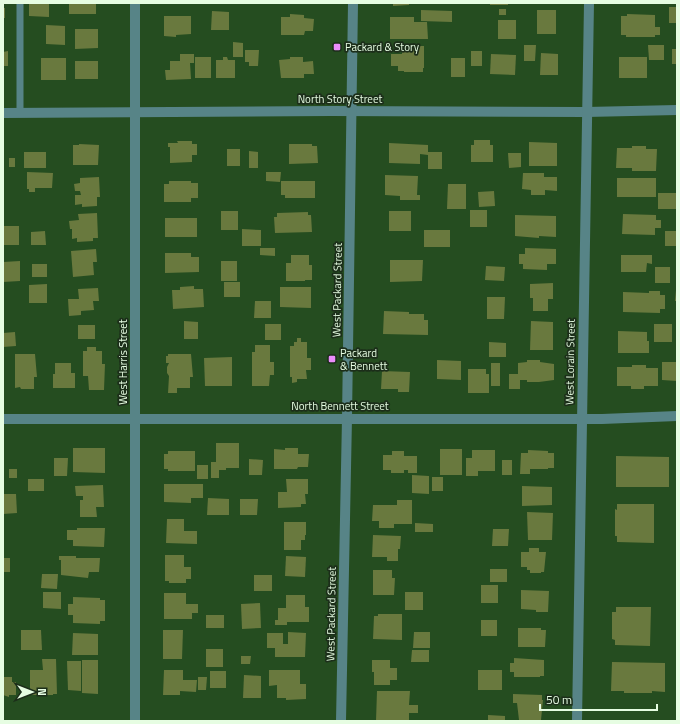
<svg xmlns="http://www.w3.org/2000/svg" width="680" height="724" viewBox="0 0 680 724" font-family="'Titillium Web',sans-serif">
<rect width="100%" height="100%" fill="#254d20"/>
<g fill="#69793e">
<path d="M 29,3 L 49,3 L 49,17 L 29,16 Z"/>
<rect x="69" y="3" width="27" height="11"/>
<path d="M 393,3 L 409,3 L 409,5 L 393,6 Z"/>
<rect x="490" y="3" width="18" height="2"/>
<rect x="669" y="7" width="8" height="16"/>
<rect x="3" y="8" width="2" height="10"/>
<rect x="499" y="9" width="7" height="6"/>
<path d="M 421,10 L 452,11 L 452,22 L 421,21 Z"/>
<rect x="537" y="10" width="19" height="24"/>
<path d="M 212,11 L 229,12 L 229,30 L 211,30 Z"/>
<path d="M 290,14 L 304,15 L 304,18 L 314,19 L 313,31 L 305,31 L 304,35 L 281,35 L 281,17 L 290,17 Z"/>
<path d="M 627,14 L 655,15 L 655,27 L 660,27 L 660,35 L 655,35 L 655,37 L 626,37 L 626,35 L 621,35 L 621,16 L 627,16 Z"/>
<path d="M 164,16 L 191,16 L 191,34 L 176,35 L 176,37 L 164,36 Z"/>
<path d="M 390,17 L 414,17 L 414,22 L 427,22 L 428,39 L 390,39 Z"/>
<rect x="498" y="20" width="18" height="19"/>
<path d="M 46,25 L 65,26 L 65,45 L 46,44 Z"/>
<path d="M 75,29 L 98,29 L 98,48 L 75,49 Z"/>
<path d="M 233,42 L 243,43 L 243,57 L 233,57 Z"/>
<path d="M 524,45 L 536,45 L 535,61 L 524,61 Z"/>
<path d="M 648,45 L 664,45 L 664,60 L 649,60 Z"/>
<path d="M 412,46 L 424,46 L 424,68 L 423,68 L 423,72 L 404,72 L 404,71 L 398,71 L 398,66 L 391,66 L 391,54 L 402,54 L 402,49 L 412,49 Z"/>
<rect x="672" y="49" width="5" height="15"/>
<path d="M 245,50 L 259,50 L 258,66 L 249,66 L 249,62 L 245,62 Z"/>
<path d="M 8,51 L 8,66 L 3,66 L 3,52 Z"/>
<rect x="471" y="51" width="11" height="15"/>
<path d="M 541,53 L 558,54 L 558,75 L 540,75 Z"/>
<path d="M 180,54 L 194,54 L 194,63 L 190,63 L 191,79 L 166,80 L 165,70 L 170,70 L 170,61 L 180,61 Z"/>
<path d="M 491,54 L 516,55 L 515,75 L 490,74 Z"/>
<rect x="195" y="57" width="16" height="21"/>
<path d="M 223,57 L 227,57 L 228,60 L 235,60 L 235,78 L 216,78 L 216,60 L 223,60 Z"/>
<path d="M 290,57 L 303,57 L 303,62 L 313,61 L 314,74 L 304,74 L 304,78 L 281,78 L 279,60 L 290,59 Z"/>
<rect x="619" y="57" width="28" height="21"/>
<rect x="41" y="58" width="25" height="22"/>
<rect x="451" y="58" width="14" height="19"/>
<rect x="75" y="61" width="23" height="18"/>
<path d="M 474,140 L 490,140 L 490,145 L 493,145 L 493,162 L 471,162 L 471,145 L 474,145 Z"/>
<path d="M 177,141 L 192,141 L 192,144 L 197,144 L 197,155 L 192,155 L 192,162 L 170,163 L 170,147 L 168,147 L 168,143 L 178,143 Z"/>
<path d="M 529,142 L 557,143 L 557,166 L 529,166 Z"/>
<path d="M 389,143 L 428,145 L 428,152 L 442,152 L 442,169 L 428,169 L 428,155 L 420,154 L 420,164 L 389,163 Z"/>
<path d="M 79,144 L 99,145 L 98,165 L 73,165 L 73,145 L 79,145 Z"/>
<path d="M 289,144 L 312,144 L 312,146 L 317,146 L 318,163 L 289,164 Z"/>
<path d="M 632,146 L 646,146 L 646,149 L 657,149 L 656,171 L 632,171 L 632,168 L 616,168 L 617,148 L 632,148 Z"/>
<rect x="227" y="149" width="13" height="17"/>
<path d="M 249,151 L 258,152 L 258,168 L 249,168 Z"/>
<rect x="24" y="152" width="22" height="16"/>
<path d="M 508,153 L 521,153 L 521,167 L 509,168 Z"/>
<rect x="9" y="158" width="6" height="9"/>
<path d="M 27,172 L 53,173 L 52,188 L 35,188 L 35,192 L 29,192 L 29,189 L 27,189 Z"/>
<path d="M 266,172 L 281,172 L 280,182 L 266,181 Z"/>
<path d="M 523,173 L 544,173 L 544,177 L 557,177 L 557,191 L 545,190 L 545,195 L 531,195 L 531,190 L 522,189 Z"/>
<path d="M 385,175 L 418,176 L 417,195 L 420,195 L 420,200 L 400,200 L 400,196 L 385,195 Z"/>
<path d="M 99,177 L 100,197 L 97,197 L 97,206 L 82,207 L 82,204 L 75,205 L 75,195 L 81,195 L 80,191 L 75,191 L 74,184 L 80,183 L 80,178 Z"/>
<rect x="617" y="178" width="39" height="19"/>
<path d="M 169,181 L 191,181 L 191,183 L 198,183 L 198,198 L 191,198 L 191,202 L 164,202 L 164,184 L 169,184 Z"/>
<path d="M 281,181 L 315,181 L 315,198 L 285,198 L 285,195 L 281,195 Z"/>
<path d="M 448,184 L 466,184 L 466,209 L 447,209 Z"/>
<path d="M 494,191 L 495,206 L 479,207 L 478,192 Z"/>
<rect x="658" y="193" width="19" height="16"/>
<rect x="470" y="210" width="17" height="17"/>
<rect x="221" y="211" width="17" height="19"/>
<rect x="389" y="211" width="22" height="20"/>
<path d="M 308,212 L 308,215 L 311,215 L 312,232 L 275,233 L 274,217 L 277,217 L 277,213 Z"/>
<path d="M 97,213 L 98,238 L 93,238 L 93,241 L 77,242 L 77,238 L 72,239 L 72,229 L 70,229 L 69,221 L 79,220 L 78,214 Z"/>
<path d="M 623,214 L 656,215 L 656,220 L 661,220 L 661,228 L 655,228 L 655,235 L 622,234 Z"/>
<path d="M 515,215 L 556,216 L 556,237 L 539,236 L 539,238 L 515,236 Z"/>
<rect x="165" y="218" width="32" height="19"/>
<rect x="3" y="226" width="16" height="19"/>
<path d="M 242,229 L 261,230 L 261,246 L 242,246 Z"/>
<rect x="424" y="230" width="26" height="17"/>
<path d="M 45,231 L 46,245 L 31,245 L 31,232 Z"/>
<rect x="665" y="231" width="12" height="15"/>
<path d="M 260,248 L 275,248 L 275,256 L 260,255 Z"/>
<path d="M 525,248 L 556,249 L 556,264 L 547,264 L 547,270 L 523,269 L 523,264 L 519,264 L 519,254 L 525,254 Z"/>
<path d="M 96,249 L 97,262 L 93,262 L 94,275 L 73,277 L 71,251 Z"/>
<path d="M 165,253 L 191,253 L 191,257 L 199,257 L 199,272 L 165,273 Z"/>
<path d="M 291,255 L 309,255 L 309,265 L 312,265 L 312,280 L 305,280 L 305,281 L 286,281 L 286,263 L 291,263 Z"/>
<path d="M 621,255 L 652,255 L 652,264 L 647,263 L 646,272 L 621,272 Z"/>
<path d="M 390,260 L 423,260 L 422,281 L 390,282 Z"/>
<path d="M 20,261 L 20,281 L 3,282 L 3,262 Z"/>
<rect x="221" y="261" width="16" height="20"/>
<rect x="32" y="264" width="15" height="13"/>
<path d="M 486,266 L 505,267 L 504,281 L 485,280 Z"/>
<rect x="655" y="267" width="15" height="16"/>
<rect x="224" y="282" width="16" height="15"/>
<path d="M 553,283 L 553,299 L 548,299 L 548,311 L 533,311 L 533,298 L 530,298 L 530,284 Z"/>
<path d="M 47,284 L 47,303 L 29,303 L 29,285 Z"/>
<path d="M 194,286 L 194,289 L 203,289 L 204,307 L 173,309 L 172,290 L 180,290 L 180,287 Z"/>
<path d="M 280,287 L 311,287 L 311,308 L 280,307 Z"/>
<path d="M 98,288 L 99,301 L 93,301 L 94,310 L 81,311 L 81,315 L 69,316 L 68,299 L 79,299 L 78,289 Z"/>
<path d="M 676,290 L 677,290 L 677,301 L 675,301 Z"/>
<path d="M 649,291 L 660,291 L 660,295 L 665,295 L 665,309 L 660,309 L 660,313 L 623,312 L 623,292 L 649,293 Z"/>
<path d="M 487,297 L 505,297 L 504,319 L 487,319 Z"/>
<path d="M 255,301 L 271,301 L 271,318 L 254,318 Z"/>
<path d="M 384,311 L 409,312 L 409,314 L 424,314 L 424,320 L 428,320 L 428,335 L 383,334 Z"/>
<path d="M 184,321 L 198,322 L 198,339 L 184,339 Z"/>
<path d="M 531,321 L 553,322 L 553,350 L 530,350 Z"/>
<rect x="265" y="324" width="16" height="16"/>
<rect x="654" y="324" width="18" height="18"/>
<rect x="78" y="325" width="17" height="14"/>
<path d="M 618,331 L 647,332 L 647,341 L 649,341 L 649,353 L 618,353 Z"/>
<path d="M 15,332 L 16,346 L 3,347 L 3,333 Z"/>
<path d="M 297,338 L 301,338 L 301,342 L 307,342 L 307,358 L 311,358 L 311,370 L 306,370 L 307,379 L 297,379 L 297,382 L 292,383 L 292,377 L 290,377 L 290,346 L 294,346 L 294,342 L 297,342 Z"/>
<path d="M 489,342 L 506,343 L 506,357 L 489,357 Z"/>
<path d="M 255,345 L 270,345 L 270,362 L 274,362 L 274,375 L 270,375 L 269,386 L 252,386 L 252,352 L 255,352 Z"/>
<path d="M 87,347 L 96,347 L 96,351 L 102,351 L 102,364 L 105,364 L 104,390 L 89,390 L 88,376 L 83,376 L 83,351 L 87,351 Z"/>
<path d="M 15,354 L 35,354 L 37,377 L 34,377 L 34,389 L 21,389 L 20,387 L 15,388 Z"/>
<path d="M 168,354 L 191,354 L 193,377 L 190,377 L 190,388 L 177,388 L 177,393 L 168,393 L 169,376 L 167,373 L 167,367 L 169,363 L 166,363 L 166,356 L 168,356 Z"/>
<path d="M 232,357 L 232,386 L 205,386 L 204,358 Z"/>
<path d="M 437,360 L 461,361 L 461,380 L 437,379 Z"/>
<path d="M 527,360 L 540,360 L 540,362 L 554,364 L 554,380 L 539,382 L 527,382 L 527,380 L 520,380 L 520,389 L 509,389 L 509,374 L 518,374 L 518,363 L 527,362 Z"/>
<path d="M 662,362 L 677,362 L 677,381 L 662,380 Z"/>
<path d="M 55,363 L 71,363 L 71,373 L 75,373 L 75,388 L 53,388 L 53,374 L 55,374 Z"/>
<rect x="491" y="363" width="9" height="23"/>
<path d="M 632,365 L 646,365 L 646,368 L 658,368 L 658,386 L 644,386 L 644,389 L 631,389 L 631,386 L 617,386 L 617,367 L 632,367 Z"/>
<path d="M 468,369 L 486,369 L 486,374 L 489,374 L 489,393 L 468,393 Z"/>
<path d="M 382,371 L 410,372 L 409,392 L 398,392 L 398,389 L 381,389 Z"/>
<path d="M 216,443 L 239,443 L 239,468 L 226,468 L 226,470 L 219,470 L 219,478 L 211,478 L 211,462 L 216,462 Z"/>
<path d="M 73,448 L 105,448 L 105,473 L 73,472 Z"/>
<path d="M 285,448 L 298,448 L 298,454 L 309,454 L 308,467 L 298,467 L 297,469 L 274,469 L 274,449 L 285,450 Z"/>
<rect x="440" y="449" width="22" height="26"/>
<path d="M 472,450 L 495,450 L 495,471 L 478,471 L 478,476 L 466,476 L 466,458 L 472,458 Z"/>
<path d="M 528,450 L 548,451 L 548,453 L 554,453 L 554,468 L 548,468 L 548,469 L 530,469 L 530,474 L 520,474 L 521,453 L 528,453 Z"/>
<path d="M 168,451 L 195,451 L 195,471 L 168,471 L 168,469 L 164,469 L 164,454 L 168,454 Z"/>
<path d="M 392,451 L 404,451 L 404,456 L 417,456 L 417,473 L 408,473 L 408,470 L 404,470 L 404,473 L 391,473 L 391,470 L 383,470 L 383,455 L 392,455 Z"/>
<path d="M 616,456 L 669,457 L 669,487 L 616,487 Z"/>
<path d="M 54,458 L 68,458 L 67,476 L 54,476 Z"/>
<path d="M 249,459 L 263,460 L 262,475 L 249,475 Z"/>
<rect x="502" y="460" width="10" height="15"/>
<rect x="197" y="465" width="11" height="14"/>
<rect x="9" y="469" width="8" height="9"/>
<path d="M 412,475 L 429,476 L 429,494 L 412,493 Z"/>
<rect x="432" y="477" width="11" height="14"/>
<rect x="28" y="479" width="16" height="12"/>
<path d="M 286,479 L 308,479 L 308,494 L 305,494 L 306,504 L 301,504 L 301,507 L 278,508 L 278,492 L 287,492 Z"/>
<path d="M 164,484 L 203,484 L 203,498 L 191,498 L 191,503 L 164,502 Z"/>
<path d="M 103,485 L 104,507 L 96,507 L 97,517 L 80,517 L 80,500 L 83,500 L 83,496 L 76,496 L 75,486 Z"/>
<path d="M 522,486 L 552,487 L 552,505 L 522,506 Z"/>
<path d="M 3,494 L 16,494 L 17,513 L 3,514 Z"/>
<path d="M 208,498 L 229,499 L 229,515 L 207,515 Z"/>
<path d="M 240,499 L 258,499 L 257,515 L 240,515 Z"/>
<path d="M 397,500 L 412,500 L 412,524 L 394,524 L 394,528 L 379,528 L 379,521 L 372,521 L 373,505 L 397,505 Z"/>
<path d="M 617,504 L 654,504 L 654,543 L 617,542 L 617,536 L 615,536 L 615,509 L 617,510 Z"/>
<path d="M 527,512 L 553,513 L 552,540 L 528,540 Z"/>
<path d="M 167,519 L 184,519 L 184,531 L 197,531 L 197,544 L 166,543 Z"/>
<path d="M 284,522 L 306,522 L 306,535 L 305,535 L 305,540 L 301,540 L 301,550 L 284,550 Z"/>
<path d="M 415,523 L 433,524 L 433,532 L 415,532 Z"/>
<path d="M 77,528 L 105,528 L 104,547 L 73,546 L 73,540 L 67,540 L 67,530 L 77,530 Z"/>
<path d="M 493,529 L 509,529 L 508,546 L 492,546 Z"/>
<path d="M 373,535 L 401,536 L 400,549 L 398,549 L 398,561 L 387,561 L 387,557 L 372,557 Z"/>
<path d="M 529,548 L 539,548 L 539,552 L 546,552 L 544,572 L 541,572 L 541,573 L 530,573 L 530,570 L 527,570 L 527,567 L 521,567 L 521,552 L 529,552 Z"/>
<path d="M 165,555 L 184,555 L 184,567 L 191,567 L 191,579 L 186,579 L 186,583 L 169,583 L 169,581 L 165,581 Z"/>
<path d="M 59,556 L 76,556 L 76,558 L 100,558 L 99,572 L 89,572 L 88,578 L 61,575 L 61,560 L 59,560 Z"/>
<path d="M 286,556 L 306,557 L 305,577 L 285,576 Z"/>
<rect x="3" y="558" width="7" height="14"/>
<rect x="490" y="569" width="17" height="13"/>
<path d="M 373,570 L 392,570 L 392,578 L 395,578 L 394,595 L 373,595 Z"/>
<path d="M 42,574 L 58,574 L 57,589 L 41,588 Z"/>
<rect x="254" y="575" width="18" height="16"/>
<rect x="481" y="585" width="17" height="18"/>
<path d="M 521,590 L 549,591 L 548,612 L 536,612 L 536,610 L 521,609 Z"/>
<path d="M 43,592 L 61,592 L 61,609 L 43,608 Z"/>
<rect x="405" y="592" width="18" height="18"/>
<path d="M 164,593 L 186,593 L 186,604 L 198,604 L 198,613 L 192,613 L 192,619 L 164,619 Z"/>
<path d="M 286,595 L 305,595 L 305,607 L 309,607 L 309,622 L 287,622 L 287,625 L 275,625 L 275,620 L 278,620 L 278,608 L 286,608 Z"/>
<path d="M 73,597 L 100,598 L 100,600 L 105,600 L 105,621 L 100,621 L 100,624 L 73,623 L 73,615 L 68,615 L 68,604 L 73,604 Z"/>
<path d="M 260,603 L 261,628 L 242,629 L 241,604 Z"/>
<path d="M 616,607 L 651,607 L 650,646 L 615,645 L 615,640 L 612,639 L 612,612 L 616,612 Z"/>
<path d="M 378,614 L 402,614 L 402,640 L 373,639 L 374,616 L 378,616 Z"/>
<rect x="206" y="615" width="18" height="13"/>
<rect x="481" y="620" width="16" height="16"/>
<path d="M 518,628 L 541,628 L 541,630 L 546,630 L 545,647 L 518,647 Z"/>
<path d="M 21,630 L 41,630 L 42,650 L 21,650 Z"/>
<path d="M 163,630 L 183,630 L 182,659 L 163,659 Z"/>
<path d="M 288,632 L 306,633 L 305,657 L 275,657 L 275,648 L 267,648 L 267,633 L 283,633 L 283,644 L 288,644 Z"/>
<path d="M 414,632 L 430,632 L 430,648 L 413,648 Z"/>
<path d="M 73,633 L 98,634 L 98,655 L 72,655 Z"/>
<rect x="206" y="649" width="17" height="18"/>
<path d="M 412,650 L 429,650 L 429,662 L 411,662 Z"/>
<path d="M 241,656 L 251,656 L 250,664 L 241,664 Z"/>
<path d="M 514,658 L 544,660 L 544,676 L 540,676 L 540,677 L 514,677 L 514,672 L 510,672 L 510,663 L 514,663 Z"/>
<path d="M 42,659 L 56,659 L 57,694 L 53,694 L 53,695 L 30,695 L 30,670 L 43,670 Z"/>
<path d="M 82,660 L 98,660 L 98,694 L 82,693 Z"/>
<path d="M 372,660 L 390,660 L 390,668 L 397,668 L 397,680 L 390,680 L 390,685 L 374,685 L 374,672 L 372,672 Z"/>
<path d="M 67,661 L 81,661 L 81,691 L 68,690 Z"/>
<path d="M 612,662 L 665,663 L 665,692 L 652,691 L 652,693 L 624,693 L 624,691 L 611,691 Z"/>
<path d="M 164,670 L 183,670 L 183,680 L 197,680 L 196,692 L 180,691 L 180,695 L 163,695 Z"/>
<path d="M 269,670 L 300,670 L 300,684 L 306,684 L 306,699 L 286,700 L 286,698 L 277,698 L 277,685 L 269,686 Z"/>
<rect x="478" y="670" width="24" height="20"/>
<rect x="210" y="671" width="16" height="17"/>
<path d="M 244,675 L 261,676 L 261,698 L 243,698 Z"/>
<path d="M 3,677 L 12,677 L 12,682 L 16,682 L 16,695 L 9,695 L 9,697 L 3,695 Z"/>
<path d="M 198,677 L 207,677 L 206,690 L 198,690 Z"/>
<path d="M 377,691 L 410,691 L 409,705 L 418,705 L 418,713 L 409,713 L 409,721 L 376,721 Z"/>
<path d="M 513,694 L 542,695 L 542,700 L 543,700 L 541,720 L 519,720 L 517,703 L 513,703 Z"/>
<path d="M 488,715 L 505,716 L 505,721 L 488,721 Z"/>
</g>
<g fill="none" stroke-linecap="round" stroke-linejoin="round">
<path stroke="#578487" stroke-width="7" d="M 20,3 L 20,113"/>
<g stroke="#578487" stroke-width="10">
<path d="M 3,113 L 331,111 L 586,112 L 677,110"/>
<path d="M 3,419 L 602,419 L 677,416"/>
<path d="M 135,721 L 135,3"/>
<path d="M 577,721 L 589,3"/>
</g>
<path stroke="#578487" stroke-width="10" d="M 341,721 L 347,418 L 353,3"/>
</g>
<g fill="#eb8dfb" stroke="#1c2e1a" stroke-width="1.5">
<rect x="333" y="43" width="8" height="8" rx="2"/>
<rect x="328" y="355" width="8" height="8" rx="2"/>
</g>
<g text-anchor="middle" stroke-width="3.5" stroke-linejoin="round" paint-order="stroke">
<g font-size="11" fill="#e6fde2" stroke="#1c2e1a" text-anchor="start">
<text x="345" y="51">Packard &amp; Story</text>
<text x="340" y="357">Packard<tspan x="340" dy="13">&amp; Bennett</tspan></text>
</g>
<g font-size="11" fill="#e6fde2" stroke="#1c2e1a">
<text x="340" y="103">North Story Street</text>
<text transform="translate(337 290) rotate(-89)" y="4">West Packard Street</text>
<text transform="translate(123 362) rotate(-90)" y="4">West Harris Street</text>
<text transform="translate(570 362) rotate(-89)" y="4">West Lorain Street</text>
<text x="340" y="410">North Bennett Street</text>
<text transform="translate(331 614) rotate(-89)" y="4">West Packard Street</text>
</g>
</g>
<rect width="680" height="724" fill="none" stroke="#e6fde2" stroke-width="8"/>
<g transform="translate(32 692) rotate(90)" stroke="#1c2e1a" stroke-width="3" paint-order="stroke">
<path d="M0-3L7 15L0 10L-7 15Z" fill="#e6fde2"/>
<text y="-6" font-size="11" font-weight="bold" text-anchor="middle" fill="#e6fde2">N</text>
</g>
<path d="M540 704v6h117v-6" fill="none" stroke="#e6fde2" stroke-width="2"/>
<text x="546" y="704" font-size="12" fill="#e6fde2" stroke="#1c2e1a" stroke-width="3" paint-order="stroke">50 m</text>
</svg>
